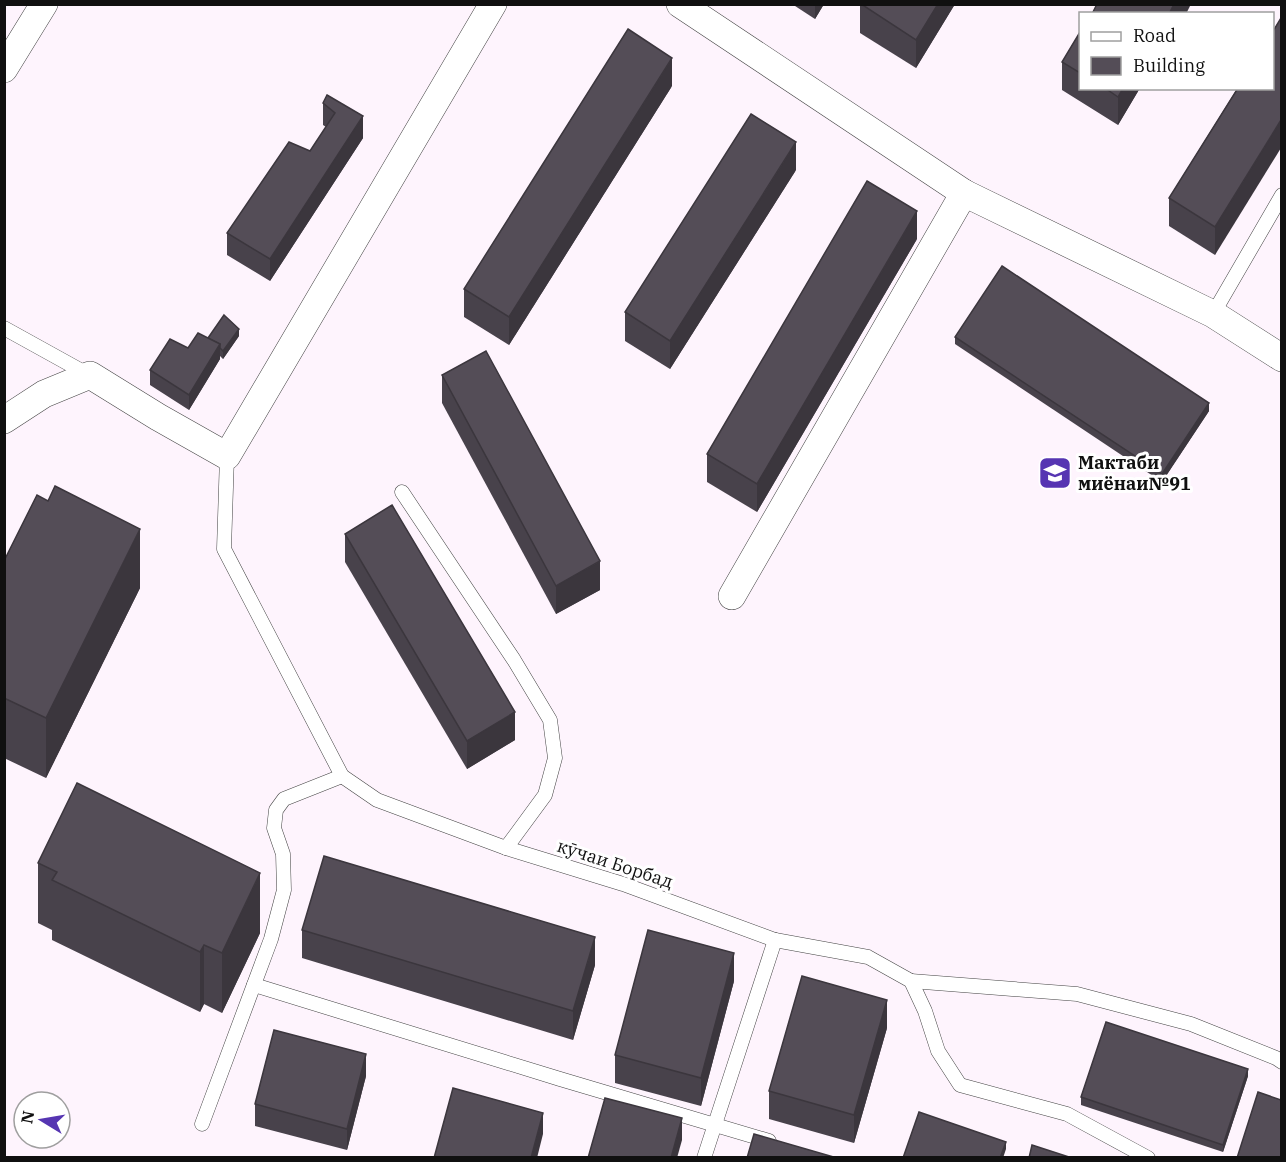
<svg xmlns="http://www.w3.org/2000/svg" width="1286" height="1162" viewBox="0 0 1286 1162" font-family="'IBM Plex Serif',serif">
<rect width="100%" height="100%" fill="#fef4fd"/>
<g fill="none" stroke-linecap="round" stroke-linejoin="round">
<defs>
<g id="lane">
<path d="M 1213,314 L 1282,195"/>
<path d="M 4,328 L 89,375"/>
<path d="M 227,456 L 224,549 L 342,776 L 377,800 L 506,848 L 623,884 L 775,940 L 868,957 L 911,981 L 925,1011 L 938,1051 L 960,1085 L 1067,1114 L 1148,1158"/>
<path d="M 402,492 L 514,660 L 550,720 L 555,758 L 545,795 L 506,848"/>
<path d="M 911,981 L 1077,994 L 1191,1024 L 1276,1058 L 1282,1062"/>
<path d="M 254,985 L 560,1079 L 769,1141"/>
<path d="M 202,1124 L 271,939 L 284,890 L 283,854 L 274,828 L 276,810 L 284,799 L 342,776"/>
<path d="M 704,1158 L 775,940"/>
</g>
<g id="street">
<path d="M 680,4 L 964,193 L 732,596"/>
<path d="M 4,69 L 44,4"/>
<path d="M 964,193 L 1213,314 L 1282,358"/>
<path d="M 4,420 L 44,394 L 90,375 L 158,417 L 227,456 L 493,4"/>
</g>
</defs>
<use href="#lane" stroke="#434343" stroke-width="15"/>
<use href="#street" stroke="#434343" stroke-width="28"/>
<use href="#lane" stroke="#fff" stroke-width="14"/>
<use href="#street" stroke="#fff" stroke-width="27"/>
</g>
<g fill="#48424b">
<path d="M 792,4 L 824,4 L 815,19 Z"/>
<path d="M 955,4 L 916,68 L 860,33 L 860,5 Z"/>
<path d="M 1281,18 L 1215,255 L 1169,226 L 1169,198 Z"/>
<path d="M 1080,32 L 1080,88 L 1140,88 L 1118,125 L 1062,90 L 1062,62 Z"/>
<path d="M 672,86 L 509,345 L 464,317 L 464,289 Z"/>
<path d="M 327,95 L 363,138 L 270,281 L 227,255 L 227,233 L 310,151 L 326,127 L 323,125 L 323,103 Z"/>
<path d="M 796,170 L 670,369 L 625,341 L 625,312 Z"/>
<path d="M 917,239 L 757,512 L 707,482 L 707,454 Z"/>
<path d="M 239,336 L 223,359 L 220,356 L 220,359 L 189,410 L 150,385 L 150,370 L 188,348 Z"/>
<path d="M 955,337 L 1209,411 L 1162,482 L 955,344 Z"/>
<path d="M 442,375 L 600,590 L 556,614 L 442,403 Z"/>
<path d="M 345,534 L 515,740 L 467,769 L 345,562 Z"/>
<path d="M 4,561 L 140,588 L 46,778 L 4,758 Z"/>
<path d="M 38,863 L 260,933 L 222,1013 L 204,1004 L 200,1012 L 52,940 L 52,930 L 38,923 Z"/>
<path d="M 302,930 L 595,965 L 573,1040 L 302,958 Z"/>
<path d="M 734,981 L 701,1106 L 615,1083 L 615,1055 Z"/>
<path d="M 887,1028 L 854,1143 L 769,1119 L 769,1091 Z"/>
<path d="M 366,1076 L 347,1150 L 255,1126 L 255,1104 Z"/>
<path d="M 1248,1076 L 1223,1152 L 1081,1105 L 1081,1097 Z"/>
</g>
<g fill="#3b363d">
<path d="M 815,4 L 824,4 L 815,19 Z"/>
<path d="M 938,4 L 955,4 L 916,68 L 916,40 Z"/>
<path d="M 1174,4 L 1191,4 L 1186,14 L 1169,14 Z"/>
<path d="M 672,58 L 672,86 L 509,345 L 509,317 Z"/>
<path d="M 1123,88 L 1140,88 L 1118,125 L 1118,97 Z"/>
<path d="M 363,116 L 363,138 L 270,281 L 270,259 Z"/>
<path d="M 1281,120 L 1281,148 L 1215,255 L 1215,227 Z"/>
<path d="M 796,142 L 796,170 L 670,369 L 670,341 Z"/>
<path d="M 917,211 L 917,239 L 757,512 L 757,484 Z"/>
<path d="M 239,329 L 239,336 L 223,359 L 223,351 Z"/>
<path d="M 220,344 L 220,359 L 189,410 L 189,395 Z"/>
<path d="M 1209,403 L 1209,411 L 1162,482 L 1162,474 Z"/>
<path d="M 140,529 L 140,588 L 46,778 L 46,718 Z"/>
<path d="M 600,561 L 600,590 L 556,614 L 556,586 Z"/>
<path d="M 515,712 L 515,740 L 467,769 L 467,741 Z"/>
<path d="M 260,873 L 260,933 L 222,1013 L 222,953 Z"/>
<path d="M 595,937 L 595,965 L 573,1040 L 573,1011 Z"/>
<path d="M 204,945 L 204,1004 L 200,1012 L 200,952 Z"/>
<path d="M 734,953 L 734,981 L 701,1106 L 701,1078 Z"/>
<path d="M 887,1000 L 887,1028 L 854,1143 L 854,1115 Z"/>
<path d="M 366,1054 L 366,1076 L 347,1150 L 347,1129 Z"/>
<path d="M 1248,1069 L 1248,1076 L 1223,1152 L 1223,1145 Z"/>
<path d="M 543,1113 L 543,1134 L 537,1158 L 531,1158 Z"/>
<path d="M 682,1118 L 682,1140 L 677,1158 L 671,1158 Z"/>
<path d="M 1006,1142 L 1006,1149 L 1003,1158 L 1000,1158 Z"/>
</g>
<g fill="#544d57" stroke="#3b363d" stroke-width="1.5">
<path d="M 861,4 L 938,4 L 916,40 Z"/>
<path d="M 1097,4 L 1174,4 L 1169,14 L 1092,14 Z"/>
<path d="M 1281,18 L 1281,120 L 1215,227 L 1169,198 L 1238,88 L 1272,88 L 1272,33 Z"/>
<path d="M 628,29 L 672,58 L 509,317 L 464,289 Z"/>
<path d="M 1080,32 L 1080,73 L 1062,62 Z"/>
<path d="M 1105,88 L 1123,88 L 1118,97 Z"/>
<path d="M 327,95 L 363,116 L 270,259 L 227,233 L 289,142 L 310,151 L 335,113 L 323,103 Z"/>
<path d="M 751,114 L 796,142 L 670,341 L 625,312 Z"/>
<path d="M 867,181 L 917,211 L 757,484 L 707,454 Z"/>
<path d="M 1002,266 L 1209,403 L 1162,474 L 955,337 Z"/>
<path d="M 224,315 L 239,329 L 223,351 L 220,348 L 220,344 L 208,338 Z"/>
<path d="M 198,333 L 220,344 L 189,395 L 150,370 L 170,339 L 188,348 Z"/>
<path d="M 486,351 L 600,561 L 556,586 L 442,375 Z"/>
<path d="M 55,486 L 140,529 L 46,718 L 4,698 L 4,561 L 37,495 L 48,501 Z"/>
<path d="M 392,505 L 515,712 L 467,741 L 345,534 Z"/>
<path d="M 77,783 L 260,873 L 222,953 L 204,945 L 200,952 L 52,880 L 57,872 L 38,863 Z"/>
<path d="M 324,856 L 595,937 L 573,1011 L 302,930 Z"/>
<path d="M 648,930 L 734,953 L 701,1078 L 615,1055 Z"/>
<path d="M 802,976 L 887,1000 L 854,1115 L 769,1091 Z"/>
<path d="M 1106,1022 L 1248,1069 L 1223,1145 L 1081,1097 Z"/>
<path d="M 274,1030 L 366,1054 L 347,1129 L 255,1104 Z"/>
<path d="M 453,1088 L 543,1113 L 531,1158 L 434,1158 Z"/>
<path d="M 1258,1092 L 1281,1100 L 1281,1158 L 1237,1158 Z"/>
<path d="M 605,1098 L 682,1118 L 671,1158 L 588,1158 Z"/>
<path d="M 919,1112 L 1006,1142 L 1000,1158 L 903,1158 Z"/>
<path d="M 754,1134 L 837,1158 L 747,1158 Z"/>
<path d="M 1032,1145 L 1072,1158 L 1029,1158 Z"/>
</g>
<defs>
<symbol id="school-square" viewBox="-11 -11 22 22"><rect x="-9" y="-9" width="18" height="18" rx="4" fill="#5635b2" stroke="#fff"/><path d="M0-5L7-2L0 1L-7-2ZM-4 1L0 2.5L4 1V4Q0 6-4 4Z" fill="#fff"/></symbol>
</defs>
<g fill-rule="evenodd">
<use href="#school-square" x="1036" y="454" width="38" height="38"/>
</g>
<g text-anchor="middle" stroke-width="6" stroke-linejoin="round" paint-order="stroke">
<g font-size="18" font-weight="bold" fill="#101010" stroke="#fff" text-anchor="start">
<text x="1078" y="469">Мактаби<tspan x="1078" dy="21">миёнаи№91</tspan></text>
</g>
<g font-size="18" fill="#101010" stroke="#fff">
<text transform="translate(615 864) rotate(18)" y="6">кӯчаи Борбад</text>
</g>
</g>
<rect width="1286" height="1162" fill="none" stroke="#101010" stroke-width="12"/>
<rect x="1079" y="12" width="195" height="78" fill="#ffffff" stroke="#9f9f9f" stroke-width="1.5"/>
<rect x="1091" y="32" width="30" height="9" fill="#ffffff" stroke="#9f9f9f" stroke-width="1.5"/>
<text x="1133" y="42" font-size="18" fill="#101010">Road</text>
<rect x="1091" y="57" width="30" height="18" fill="#544d57" stroke="#9f9f9f" stroke-width="1.5"/>
<text x="1133" y="72" font-size="18" fill="#101010">Building</text>
<g transform="translate(42 1120) rotate(281)"><circle r="28" fill="#ffffff" stroke="#9f9f9f" stroke-width="1.5"/>
<path d="M0-4.5L10 22L0 15L-10 22Z" fill="#5635b2"/>
<text y="-9" font-size="16" font-weight="bold" text-anchor="middle" fill="#101010">N</text>
</g>
</svg>
